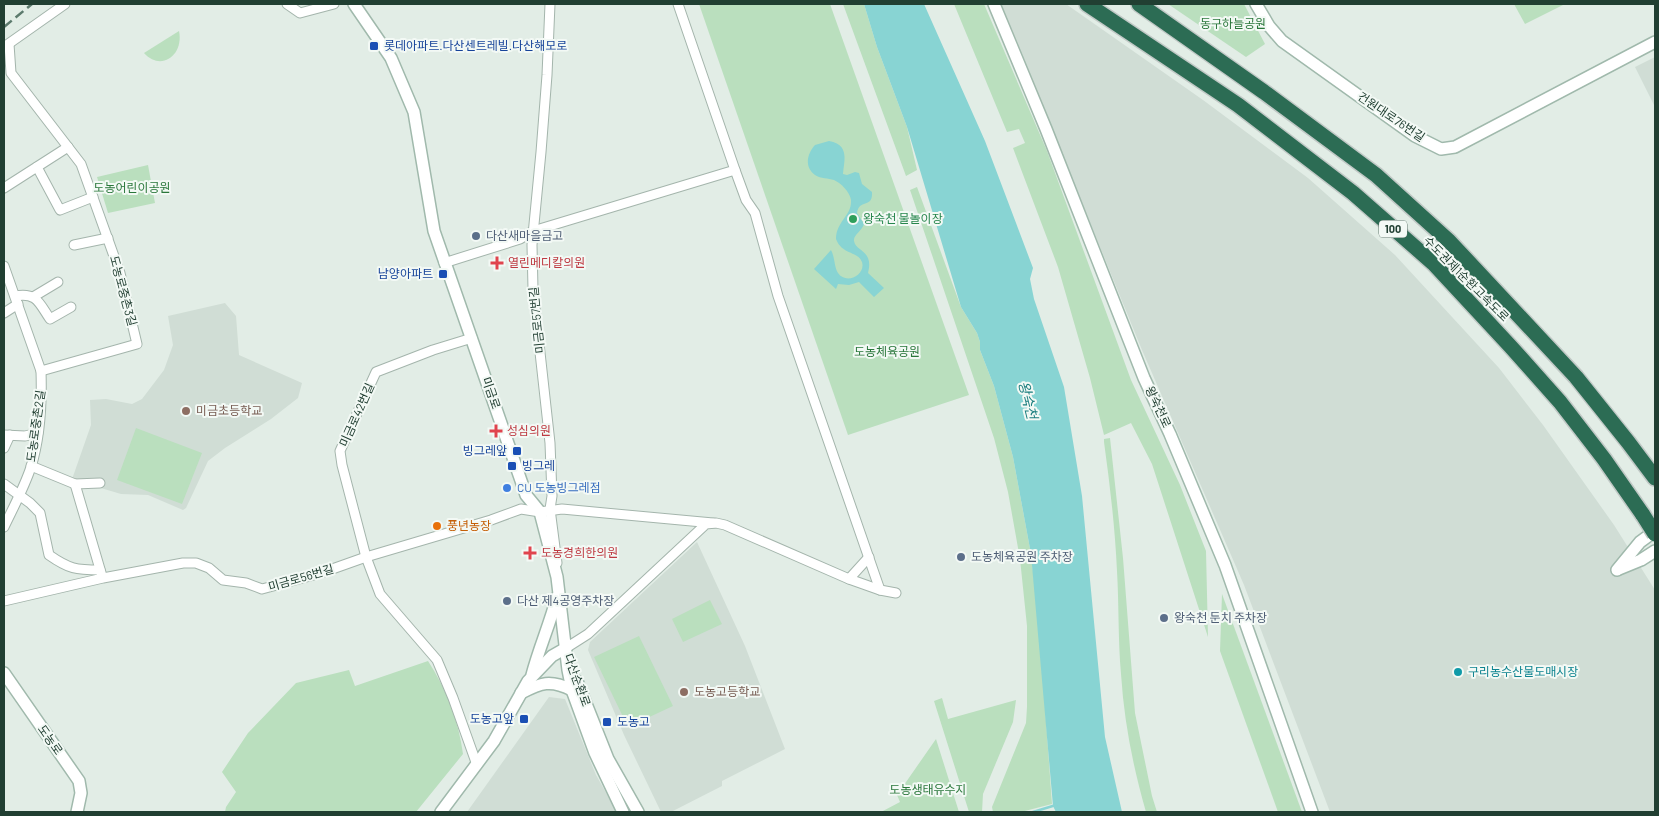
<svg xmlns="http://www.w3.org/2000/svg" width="1659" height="816" viewBox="0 0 1659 816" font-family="Barlow,'Noto Sans KR',sans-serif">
<rect width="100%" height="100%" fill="#e2ede6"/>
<g fill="#d0ddd5">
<path d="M 1001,4 L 1066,4 L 1203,100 L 1308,178 L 1395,255 L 1499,368 L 1543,425 L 1614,525 L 1655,590 L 1655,812 L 1330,812 L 1244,585 L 1142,350 Z"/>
<path d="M 1655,57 L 1655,107 L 1635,67 Z"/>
<path d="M 225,303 L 236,316 L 239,355 L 302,383 L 298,398 L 271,419 L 225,448 L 208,461 L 186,508 L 183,510 L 148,495 L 121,494 L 94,486 L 80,489 L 70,485 L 91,425 L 90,400 L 106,399 L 132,404 L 142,399 L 164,370 L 173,345 L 168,316 Z"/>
<path d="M 697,542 L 745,646 L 785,749 L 722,781 L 722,786 L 671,812 L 661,812 L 624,735 L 588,650 L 590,642 Z"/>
<path d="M 549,697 L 565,699 L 596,775 L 617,812 L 467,812 Z"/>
</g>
<g fill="#badfbe">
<path d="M 699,4 L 830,4 L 969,395 L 848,435 Z"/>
<path d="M 843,4 L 864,4 L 877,47 L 907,127 L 917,170 L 906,176 Z"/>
<path d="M 954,4 L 984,4 L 1047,151 L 1131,380 L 1180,485 L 1206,551 L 1208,637 L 1152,464 L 1131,423 L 1104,435 L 1090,378 L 1058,267 L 1013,148 L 1025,143 L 1019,129 L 1007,132 Z"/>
<path d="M 1168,4 L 1244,4 L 1265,44 L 1246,57 Z"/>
<path d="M 1514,4 L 1565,4 L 1525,24 Z"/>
<path d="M 179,31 C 184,55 161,72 144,53 Z"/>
<path d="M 148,165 L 155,203 L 108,213 L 97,177 Z"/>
<path d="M 917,187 L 961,307 L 977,333 L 980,342 L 980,350 L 994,386 L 1013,457 L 1031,554 L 1039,624 L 1052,804 L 1021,812 L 993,812 L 992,807 L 1026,723 L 1027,707 L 1027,626 L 1020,559 L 1008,492 L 994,438 L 910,190 Z"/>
<path d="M 136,428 L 202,453 L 182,504 L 117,480 Z"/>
<path d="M 1110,438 L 1123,558 L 1135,713 L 1152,796 L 1157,812 L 1146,812 C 1133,767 1124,721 1121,674 C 1118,640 1119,605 1117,571 C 1115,528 1110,485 1104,442 L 1104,439 Z"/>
<path d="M 1222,594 L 1302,812 L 1278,812 L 1220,651 Z"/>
<path d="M 710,600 L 722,624 L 683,642 L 672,619 Z"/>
<path d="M 639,636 L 673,706 L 628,727 L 594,657 Z"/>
<path d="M 428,661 C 446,688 459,722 463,754 L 416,812 L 225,812 L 226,807 L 236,792 L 222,772 L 248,733 L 296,683 L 349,670 L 355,686 Z"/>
<path d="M 942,698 L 948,719 L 1016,700 L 1013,722 L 983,794 L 982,812 L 969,812 L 934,701 Z"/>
<path d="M 936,739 L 959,812 L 881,812 L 900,802 L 897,795 Z"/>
</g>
<g fill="#88d4d3">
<path d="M 864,4 L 924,4 L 985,141 L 1033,268 L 1030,279 L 1034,299 L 1064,387 L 1082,496 L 1105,737 L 1122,812 L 1056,812 L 1053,806 L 1031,554 L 1013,457 L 994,386 L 980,350 L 980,342 L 977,333 L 961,307 L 907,127 L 877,47 Z"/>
<path d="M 829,141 C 850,145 844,160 843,174 L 847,175 L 855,172 L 859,173 L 862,184 L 872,192 C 873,209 859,198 857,213 L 864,224 C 862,231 853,235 854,241 C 856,252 874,250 868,273 L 884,288 L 874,297 L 859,282 L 849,285 L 838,284 L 836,289 L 814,269 L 831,250 C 835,257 834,267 838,273 C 846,285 866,275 862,262 C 858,251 842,255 836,239 C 836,221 852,216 851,200 C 850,192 841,183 834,180 C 828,178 821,179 815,175 C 804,167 807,154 815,145 Z"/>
</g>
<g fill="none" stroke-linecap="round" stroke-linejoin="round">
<path stroke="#88d4d3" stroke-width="2.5" d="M 1033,812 L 1056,805"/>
<defs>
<g id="street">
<path d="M 287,4 L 300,13 L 334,4"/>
<path d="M 550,4 L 547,75 L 541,152 L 532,245 L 533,289 L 550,443 L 552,496 L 550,509 L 557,563"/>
<path d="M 9,44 L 11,73 L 81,164 L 120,273 L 137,344 L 41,371"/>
<path d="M 4,47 L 65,4"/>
<path d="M 37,167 L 60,210 L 93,197"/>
<path d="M 735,170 L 746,200 L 755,213 L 778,296 L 880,590"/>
<path d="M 4,188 L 68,147"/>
<path d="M 74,245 L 108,238"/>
<path d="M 444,263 L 520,239 L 533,231 L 735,170 L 678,4"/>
<path d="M 4,266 L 41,371 C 42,401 40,438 31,467 C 24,488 13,508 4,527"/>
<path d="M 15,296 C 37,292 39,303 50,319 L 71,307"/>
<path d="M 33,297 L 58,282"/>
<path d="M 4,313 L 18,304"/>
<path d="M 472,338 L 433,350 L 376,372 L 340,451 L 342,465 L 366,557 L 380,594 L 437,660 L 453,698 L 477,765"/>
<path d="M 4,435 L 25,436 L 38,433"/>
<path d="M 4,448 L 10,435"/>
<path d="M 31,466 L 75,484 L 100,483"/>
<path d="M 4,484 L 30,503 L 40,513 L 49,555 C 69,569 76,570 100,570"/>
<path d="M 75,484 L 102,576"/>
<path d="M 849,579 L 869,557"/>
<path d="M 4,601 L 103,578 L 183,563 L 196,563 L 209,568 L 223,580 L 246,583 L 262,589 L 321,573 L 366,557 L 491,520 L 521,509 L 540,512 L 562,509 L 713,523"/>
<path d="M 566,648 L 588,634 L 706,524 L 716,523 L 725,525 L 849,579 L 880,590 L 896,593"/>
</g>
<g id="secondary">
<path d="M 354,4 L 391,58 L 414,112 L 434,231 L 526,495 L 540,512 L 557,577 L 568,670 L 572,690 L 595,753 L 623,812"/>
<path d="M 994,4 L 1046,129 L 1144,378 L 1170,434 L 1225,565 L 1312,812"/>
<path d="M 1256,4 L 1269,26 L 1282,41 L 1415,136 L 1441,149 L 1455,147 L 1655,42"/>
<path d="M 1619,569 L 1641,560 L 1655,551"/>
<path d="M 1617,570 L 1640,542 L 1655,531"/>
<path d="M 4,673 L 79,781 L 81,793 L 77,812"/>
<path d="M 532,675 C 539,648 550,624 557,597"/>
<path d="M 577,681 L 608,759 L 638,812"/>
<path d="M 521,693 C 541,683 550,679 572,690"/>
<path d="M 441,812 L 494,741 L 528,681 L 552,656 L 566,648"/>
</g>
<g id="highway">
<path d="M 1087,4 L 1238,105 L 1353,193 L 1433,263 L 1511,347 L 1560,402 L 1604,459 L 1643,515"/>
<path d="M 1139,4 L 1264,92 L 1376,175 L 1449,241 L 1576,377 L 1628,442 L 1655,478"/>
</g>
</defs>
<use href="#street" stroke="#a4b5ac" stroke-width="11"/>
<use href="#secondary" stroke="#a0b9ac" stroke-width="14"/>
<use href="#highway" stroke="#c1c9c6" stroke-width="18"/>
<use href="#street" stroke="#fff" stroke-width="9"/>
<use href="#secondary" stroke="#fff" stroke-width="11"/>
<use href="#highway" stroke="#2c6c54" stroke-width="15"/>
<path stroke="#5c7a6d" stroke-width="2.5" stroke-dasharray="10 5" stroke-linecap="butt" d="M 4,27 L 32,4"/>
<defs>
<path id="highway-bridge" d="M 1643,515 L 1655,534"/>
</defs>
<use href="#highway-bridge" stroke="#c1c9c6" stroke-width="18" stroke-linecap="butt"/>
<use href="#highway-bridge" stroke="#2c6c54" stroke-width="15"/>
</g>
<g fill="#1a4fb4" stroke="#f3f9f5" stroke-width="2">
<rect x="369" y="41" width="10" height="10" rx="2.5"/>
<rect x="438" y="269" width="10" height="10" rx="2.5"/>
<rect x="512" y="446" width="10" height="10" rx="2.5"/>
<rect x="507" y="461" width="10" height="10" rx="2.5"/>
<rect x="519" y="714" width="10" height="10" rx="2.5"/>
<rect x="602" y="717" width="10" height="10" rx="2.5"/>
</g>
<circle fill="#2e9e5b" stroke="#f3f9f5" stroke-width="2" cx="853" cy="219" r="5"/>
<g fill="#5c6f8a" stroke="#f3f9f5" stroke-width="2">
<circle cx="476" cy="236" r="5"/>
<circle cx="961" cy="557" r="5"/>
<circle cx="507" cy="601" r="5"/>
<circle cx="1164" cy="618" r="5"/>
</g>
<g fill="#e0444e" stroke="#f3f9f5" stroke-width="2">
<path d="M494.5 255.5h5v5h5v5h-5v5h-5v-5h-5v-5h5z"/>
<path d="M493.5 423.5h5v5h5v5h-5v5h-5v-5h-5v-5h5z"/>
<path d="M527.5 545.5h5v5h5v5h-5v5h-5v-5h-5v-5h5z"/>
</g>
<g fill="#8d6e63" stroke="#f3f9f5" stroke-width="2">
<circle cx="186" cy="411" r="5"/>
<circle cx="684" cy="692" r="5"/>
</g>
<circle fill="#3f7fe0" stroke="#f3f9f5" stroke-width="2" cx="507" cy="488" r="5"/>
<circle fill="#e8710a" stroke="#f3f9f5" stroke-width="2" cx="437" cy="526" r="5"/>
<circle fill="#0f9aa8" stroke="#f3f9f5" stroke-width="2" cx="1458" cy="672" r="5"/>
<g text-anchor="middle" stroke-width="4" stroke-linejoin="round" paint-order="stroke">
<rect fill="#f3f9f5" stroke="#60776c" stroke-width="1" x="1379" y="220.5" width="28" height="17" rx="4"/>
<g font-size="11" font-weight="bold" fill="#213f32">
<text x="1393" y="233">100</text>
</g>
<g font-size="12" fill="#2a773b" stroke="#f3f9f5">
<text x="1233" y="28">동구하늘공원</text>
<text x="132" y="192">도농어린이공원</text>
<text x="887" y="356">도농체육공원</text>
<text x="928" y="794">도농생태유수지</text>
</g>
<g font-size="12" fill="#164399" stroke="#f3f9f5" text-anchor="start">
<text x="384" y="50">롯데아파트.다산센트레빌.다산해모로</text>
<text x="433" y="278" text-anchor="end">남양아파트</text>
<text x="507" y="455" text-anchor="end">빙그레앞</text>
<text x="522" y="470">빙그레</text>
<text x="514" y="723" text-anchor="end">도농고앞</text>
<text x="617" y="726">도농고</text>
</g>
<g font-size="12" fill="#213f32" stroke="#f3f9f5">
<text transform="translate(1391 117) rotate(34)" y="4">건원대로76번길</text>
<text transform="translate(1466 279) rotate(45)" y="4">수도권제1순환고속도로</text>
<text transform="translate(123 291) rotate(75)" y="4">도농로중촌3길</text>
<text transform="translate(537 320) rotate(-96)" y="4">미금로57번길</text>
<text transform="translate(491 393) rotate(71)" y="4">미금로</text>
<text transform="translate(1158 407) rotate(65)" y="4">왕숙천로</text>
<text transform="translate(357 415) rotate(-66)" y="4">미금로42번길</text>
<text transform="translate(36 426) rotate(-82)" y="4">도농로중촌2길</text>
<text transform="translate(301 578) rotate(-16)" y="4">미금로56번길</text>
<text transform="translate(577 680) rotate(70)" y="4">다산순환로</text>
<text transform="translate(50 740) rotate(55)" y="4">도농로</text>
</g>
<g font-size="12" fill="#27864d" stroke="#f3f9f5" text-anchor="start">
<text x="863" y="223">왕숙천 물놀이장</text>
</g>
<g font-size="12" fill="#4e5e75" stroke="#f3f9f5" text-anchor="start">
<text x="486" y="240">다산새마을금고</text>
<text x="971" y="561">도농체육공원 주차장</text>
<text x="517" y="605">다산 제4공영주차장</text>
<text x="1174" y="622">왕숙천 둔치 주차장</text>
</g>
<g font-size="12" fill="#be3a42" stroke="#f3f9f5" text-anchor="start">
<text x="508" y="267">열린메디칼의원</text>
<text x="507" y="435">성심의원</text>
<text x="541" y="557">도농경희한의원</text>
</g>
<g font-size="12" fill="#785e54" stroke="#f3f9f5" text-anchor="start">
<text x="196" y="415">미금초등학교</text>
<text x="694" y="696">도농고등학교</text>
</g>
<g font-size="12" fill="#366cbe" stroke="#f3f9f5" text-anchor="start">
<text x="517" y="492">CU 도농빙그레점</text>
</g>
<g font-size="12" fill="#c56008" stroke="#f3f9f5" text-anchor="start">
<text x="447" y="530">풍년농장</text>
</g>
<g font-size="12" fill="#0d838f" stroke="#f3f9f5" text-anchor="start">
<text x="1468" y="676">구리농수산물도매시장</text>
</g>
<g font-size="14" font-style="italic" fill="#197d7d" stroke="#f3f9f5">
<text transform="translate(1028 400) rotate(76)" y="5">왕숙천</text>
</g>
</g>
<rect width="1659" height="816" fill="none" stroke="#213f32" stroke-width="10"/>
</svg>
